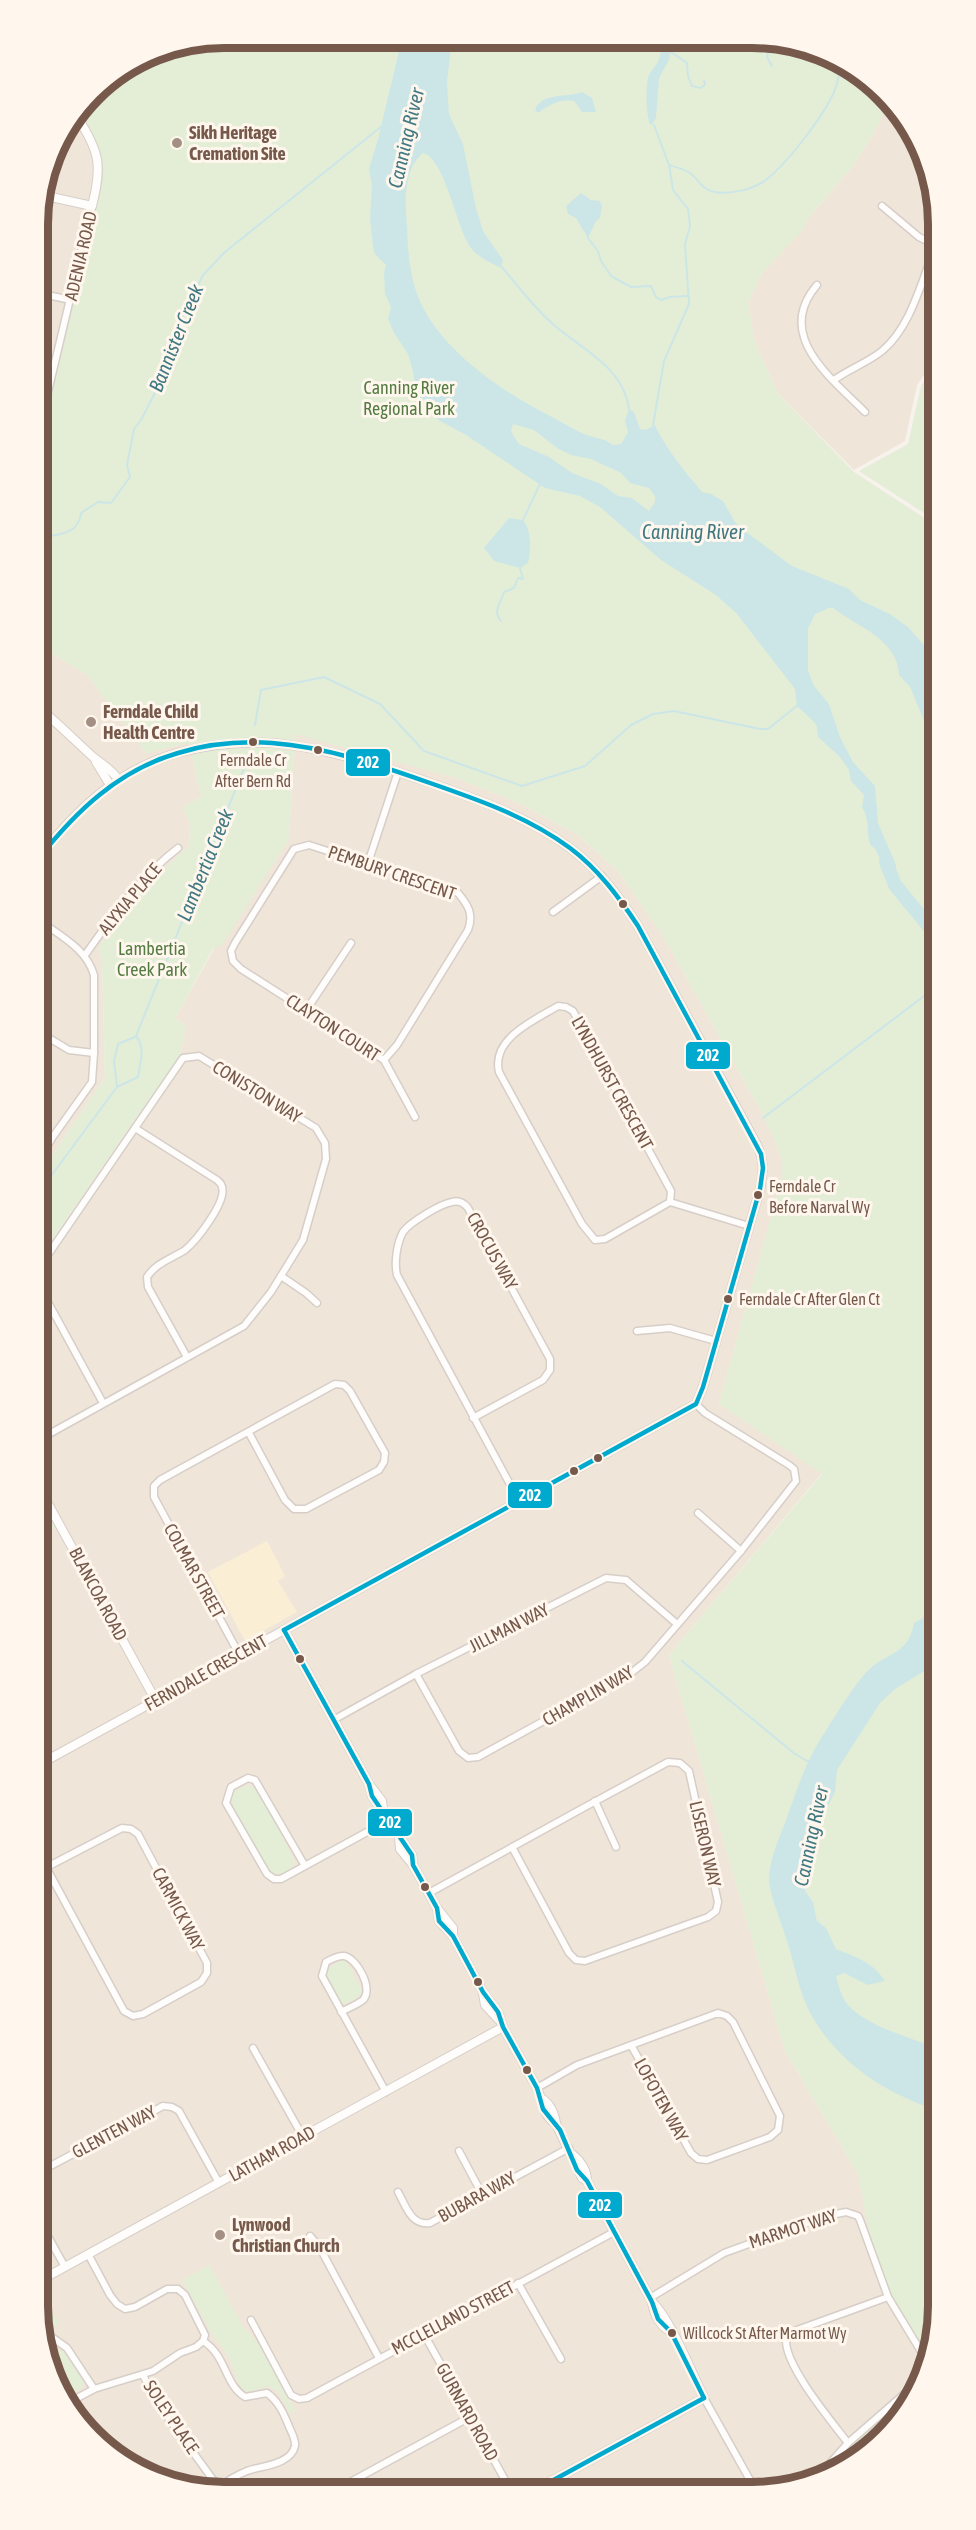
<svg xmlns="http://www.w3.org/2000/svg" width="976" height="2530" viewBox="0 0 976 2530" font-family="'Asap Condensed',sans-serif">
<rect width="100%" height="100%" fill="#f7f2eb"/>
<g fill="#f0e5d9">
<path d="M 890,100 L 914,131 L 935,187 L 935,359 L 917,385 L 905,441 L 854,470 L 778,394 L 755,343 L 748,303 L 762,273 L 800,232 L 810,216 L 852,167 L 872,136 Z"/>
<path d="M 77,115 L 96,145 L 96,197 L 38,443 L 38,211 L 57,142 Z"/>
<path d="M 39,645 L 88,676 L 146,752 L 189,742 L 201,797 L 183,807 L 190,824 L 189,846 L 148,884 L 98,948 L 102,960 L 105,1078 L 39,1175 Z"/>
<path d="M 295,734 L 344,744 L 459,779 L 519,803 L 578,835 L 617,870 L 662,934 L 758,1106 L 774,1138 L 782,1160 L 782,1177 L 719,1404 L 822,1473 L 669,1655 L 785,2051 L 858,2174 L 928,2362 L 925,2375 L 816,2479 L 789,2489 L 188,2489 L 141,2473 L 92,2438 L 62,2399 L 41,2343 L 40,1536 L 59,1525 L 40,1491 L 40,1257 L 180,1055 L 186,1026 L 175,1018 L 214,949 L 289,839 Z"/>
</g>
<g fill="#e4eed6">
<path d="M 224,38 L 789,41 C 825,55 865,67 890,100 L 872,136 L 852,167 L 810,216 L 801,232 L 762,273 L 748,303 L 755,343 L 778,394 L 854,472 L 926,519 L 926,539 L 935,555 L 938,2318 L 928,2362 L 894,2311 L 871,2243 L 858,2174 L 785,2051 L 669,1655 L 822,1474 L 719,1404 L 782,1177 L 782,1160 L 774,1138 L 758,1106 L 662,934 L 617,870 L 578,835 L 519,803 L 459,779 L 295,734 L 289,839 L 222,945 L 213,949 L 175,1018 L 186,1026 L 180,1055 L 40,1257 L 39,1175 L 105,1078 L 102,960 L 98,948 L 148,884 L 189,846 L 190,824 L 183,807 L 201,797 L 189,743 L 146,753 L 88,676 L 39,645 L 38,443 L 96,197 L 101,168 L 77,115 L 101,84 L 153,52 Z"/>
<path d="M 935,365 L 935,503 L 927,515 L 859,471 L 908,444 L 921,386 Z"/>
<path d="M 40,1492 L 59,1525 L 40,1536 Z"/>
<path d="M 247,1785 L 258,1790 L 295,1861 C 292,1870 282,1875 272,1874 L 266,1867 L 232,1804 C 230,1792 237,1790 247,1785 Z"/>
<path d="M 340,1961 L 346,1961 L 362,1991 C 357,2000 351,2003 341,2003 L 325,1973 L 328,1968 Z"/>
<path d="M 209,2265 L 244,2328 L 256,2340 L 296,2411 L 290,2414 L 278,2391 L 267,2386 L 248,2392 L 241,2389 L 228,2355 L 210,2331 L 182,2280 Z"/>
<path d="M 41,2297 L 60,2323 L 47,2332 L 44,2342 C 50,2351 58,2347 65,2353 L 84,2380 L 82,2389 L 62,2399 L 41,2343 Z"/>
<path d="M 925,2375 L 892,2429 L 846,2467 L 816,2479 Z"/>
</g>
<path fill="#faefd4" d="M 267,1541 L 285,1576 L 278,1581 L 297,1612 L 245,1641 L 208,1572 Z"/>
<g fill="#cce6e8" fill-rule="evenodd">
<path d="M 402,39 L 452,39 L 447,82 L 449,114 L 463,144 L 476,208 L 483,231 L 503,260 L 501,266 L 499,267 C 489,262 478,257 471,248 C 457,230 445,158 423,153 C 403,169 405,204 407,227 C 408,249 409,272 417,294 C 437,349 505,394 556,419 C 565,424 575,430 584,434 C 594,438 605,438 613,445 L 621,444 L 628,432 L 625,421 L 629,409 L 634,412 L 640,429 L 646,430 L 655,425 C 667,451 684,470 702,492 L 711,494 L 723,501 L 735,522 L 742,529 L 792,566 L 849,589 L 860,600 L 890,614 L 908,627 L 923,644 L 936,666 L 936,749 L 910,687 L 899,675 C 898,640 858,627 833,608 L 829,608 L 815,614 L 808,629 L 808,670 L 814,686 L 829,704 L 840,737 L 853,762 L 875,786 L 878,823 L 896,865 L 896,874 L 892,878 C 879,871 882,859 875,849 C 871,844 871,848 869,841 C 867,831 869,816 862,808 L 864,795 L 851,781 L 849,770 L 839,756 L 818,737 L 817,727 L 814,722 L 797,706 L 795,689 L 737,614 L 716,595 L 661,560 L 600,507 L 580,496 L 545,488 L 466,435 L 440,421 L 424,408 L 417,399 L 413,371 L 408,354 L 394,333 L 388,319 L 391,307 L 385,294 L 384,272 L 386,265 L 375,254 L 373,247 L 370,218 L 372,186 L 369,169 L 378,139 ZM 513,424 L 534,430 L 557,448 L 571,455 L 591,459 L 621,473 L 630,483 L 649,488 L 655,496 L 655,502 L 649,511 L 632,498 L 618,496 L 601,484 L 572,473 L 549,457 L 519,444 L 511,432 Z"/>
<path d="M 663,40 L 673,40 L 669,60 L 659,78 L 656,118 L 651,126 C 646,119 645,83 649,75 C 652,69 657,65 659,59 C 662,53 660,46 663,40 Z"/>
<path d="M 582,92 L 592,98 L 596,112 L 582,112 L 574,101 C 559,99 551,104 538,113 L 535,110 C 541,92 567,98 582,92 Z"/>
<path d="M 581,193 L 591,200 L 600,201 L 602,206 L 600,218 L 596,221 L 588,238 L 576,218 L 568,214 L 566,206 Z"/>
<path d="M 509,518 L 523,520 C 532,531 531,550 528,563 L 520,568 L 494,561 L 484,548 Z"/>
<path d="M 937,1599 L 937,1663 L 895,1689 L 880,1703 L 837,1770 L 835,1792 L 827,1808 L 819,1812 L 814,1843 L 805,1873 L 805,1891 L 813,1902 L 817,1921 L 826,1928 L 836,1949 C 856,1957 873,1962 885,1981 L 868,1985 L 844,1973 L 836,1976 C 839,1987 842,2001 852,2009 C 874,2029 911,2037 938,2049 L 938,2111 C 886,2093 842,2066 813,2018 C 799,1994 795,1966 787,1941 C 783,1927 769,1893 769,1880 C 769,1861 778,1841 785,1823 C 796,1792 806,1760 825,1732 C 837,1713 849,1693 863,1676 C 883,1651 908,1658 914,1623 L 923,1618 Z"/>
</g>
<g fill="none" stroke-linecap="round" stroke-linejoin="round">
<g stroke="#cce6e8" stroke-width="2">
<path d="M 752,41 L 749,44 L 756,47 L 766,42 L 770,43 L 767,57 L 772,66"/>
<path d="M 671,52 L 687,63 L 688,76 L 692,86 L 700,88 L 705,85 L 704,81"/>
<path d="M 669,165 C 676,167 684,169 690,173 C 699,180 702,190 715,192 C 731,195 755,189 767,179 C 788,162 823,117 834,92 C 838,83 840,71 842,61"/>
<path d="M 588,238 L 598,251 L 601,261 L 611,276 L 631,287 L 651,286 L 656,297 L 661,300 L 670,297 L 688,296"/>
<path d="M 501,266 C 518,286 534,308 554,325 C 583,350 624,368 629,409"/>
<path d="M 653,425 L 664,361 L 689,304 L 685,244 L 690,226 L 688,209 L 673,190 L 669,165 L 654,125"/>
<path d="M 523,520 L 540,484"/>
<path d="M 38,539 C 56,533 78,537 81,513 L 98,502 L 111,503 L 130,477 L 127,465 L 134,429 L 141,420 L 157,389 L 180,322 L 203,275 L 225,252 L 382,126"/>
<path d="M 501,621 C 492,611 501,603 504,592 L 514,588 L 518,578 L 523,579 L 520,568"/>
<path d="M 255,725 L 261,690 L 324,677 L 380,704 L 424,751 L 522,786 L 585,766 L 631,725 L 653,714 L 674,711 L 760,729 L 768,729 L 798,705"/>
<path d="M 136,1036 L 247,761"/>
<path d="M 117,1087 L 138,1077 C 140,1063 146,1048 136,1036"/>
<path d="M 763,1118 L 936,987"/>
<path d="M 39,1198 L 45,1184 L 117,1087 L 114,1061 L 118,1044 L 135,1037"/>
<path d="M 682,1661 L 795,1754 L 809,1762"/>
</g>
<path stroke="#cce6e8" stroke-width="14" d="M 886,862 L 895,885 L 932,930 L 936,933"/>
<defs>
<g id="minor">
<path d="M 882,206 L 919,237 L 935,245"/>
<path d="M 817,285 C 774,335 830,377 865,412"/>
<path d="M 38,293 L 71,300"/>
<path d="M 834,380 C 849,369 867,363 882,351 C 911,327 921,282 935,248"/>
<path d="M 38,384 L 49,386"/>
<path d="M 38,434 L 92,206"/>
<path d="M 935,508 C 929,521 930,531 935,543"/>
<path d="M 368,863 L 398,772"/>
<path d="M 553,912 L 602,876"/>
<path d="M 39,920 C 60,936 86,948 94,975 L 94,1053 L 92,1082 L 52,1138 L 39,1161"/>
<path d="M 85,955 C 113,916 140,877 178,848"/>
<path d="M 307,1009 L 351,943"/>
<path d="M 39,1032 L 69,1050 L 94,1053"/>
<path d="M 384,1060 L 397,1045 L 468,930 C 474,914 468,905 458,893 L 309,845 L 294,849 L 235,943 L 231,951 L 233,961 L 241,969 L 384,1060 L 415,1117"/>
<path d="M 135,1128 L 217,1180 C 219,1182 222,1184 222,1187 C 227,1202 196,1241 185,1250 C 171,1259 156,1263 147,1277 L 148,1287 L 187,1357"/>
<path d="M 670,1202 L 671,1191 L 573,1011 L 566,1007 L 558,1006 C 535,1020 491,1038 499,1072 L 582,1224 L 595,1240 L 605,1239 L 670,1202 L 749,1226"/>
<path d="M 281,1276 L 306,1293 L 317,1303"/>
<path d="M 637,1331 L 670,1328 L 716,1341"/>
<path d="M 473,1418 L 543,1380 L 550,1370 L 550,1359 L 468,1208 C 464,1203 459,1200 452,1202 C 440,1204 409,1223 403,1232 C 397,1243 394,1262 397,1275 L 519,1501"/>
<path d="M 40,1439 L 244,1326 L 271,1292 L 303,1240 L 326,1159 L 325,1143 L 316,1128 L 199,1056 L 183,1058 L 43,1262 L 41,1274 L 44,1295 L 103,1403"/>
<path d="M 698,1513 L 741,1551"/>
<path d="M 239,1654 L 154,1497 L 154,1486 L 160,1480 L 335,1384 L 344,1385 L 350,1391 L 385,1453 L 384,1462 L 379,1470 L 306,1509 L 294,1509 L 285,1500 L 249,1433"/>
<path d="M 416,1674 L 459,1751 L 468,1758 L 478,1757 L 631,1673 L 645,1662 L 741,1551 L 796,1481 L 794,1469 L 789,1465 L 705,1413 L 696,1404"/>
<path d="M 335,1719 L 416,1674 L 606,1578 L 626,1580 L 677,1624"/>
<path d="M 595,1801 L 616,1847"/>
<path d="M 40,1856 L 124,2011 L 133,2016 L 143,2014 L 201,1982 L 207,1973 L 207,1963 L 138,1834 L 131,1829 L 122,1828 L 47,1867"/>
<path d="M 305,1866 L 255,1780 L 248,1778 L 231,1787 L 226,1803 L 267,1874 L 274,1879 L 281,1879 L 389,1820"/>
<path d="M 429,1893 C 508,1849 588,1805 668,1762 L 680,1763 L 689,1771 L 718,1902 L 716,1911 L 708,1917 L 585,1961 L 576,1960 L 569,1953 L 512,1847"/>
<path d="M 341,2012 C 348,2008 357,2005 363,2000 C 374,1989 357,1958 344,1956 C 338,1955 332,1959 326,1962 L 322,1976 L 386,2092"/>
<path d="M 253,2048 L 303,2137"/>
<path d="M 537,2088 L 577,2065 L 718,2013 L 727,2016 L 733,2022 L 780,2116 L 778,2130 L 770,2137 L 707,2160 L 698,2159 L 691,2153 L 631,2045"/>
<path d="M 459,2151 L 482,2194"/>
<path d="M 41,2171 L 163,2106 L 172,2107 L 179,2111 L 219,2183"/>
<path d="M 398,2192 C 406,2206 411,2226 430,2223 L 569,2148"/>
<path d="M 41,2224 L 65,2267"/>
<path d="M 310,2236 L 320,2248 L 379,2358"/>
<path d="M 518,2283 L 561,2359"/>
<path d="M 650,2298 L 724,2253 L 826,2216 L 846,2212 L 858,2216 L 860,2220 L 888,2297 L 928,2363"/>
<path d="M 251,2320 L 291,2395 L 299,2399 L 307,2398 L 614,2232"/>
<path d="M 424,2334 L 510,2489"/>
<path d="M 53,2338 L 67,2348 L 94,2389"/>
<path d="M 203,2341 C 227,2356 224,2384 245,2397 L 267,2393 C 278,2401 283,2412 288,2424 C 290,2430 296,2439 295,2446 C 291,2465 260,2466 247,2471 C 237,2475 227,2481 219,2487"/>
<path d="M 143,2375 L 158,2404 L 219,2488"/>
<path d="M 704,2398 L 755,2489"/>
<path d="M 66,2404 L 94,2389 L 153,2371 L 180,2353 L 196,2347 L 203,2341 L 205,2335 L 185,2295 L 178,2289 L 167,2289 L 135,2307 L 125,2309 L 117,2304 L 110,2295 L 88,2254"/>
<path d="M 848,2443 C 832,2422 785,2366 786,2340 L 797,2330 L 888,2297"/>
<path d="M 816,2479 L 848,2443 L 925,2376"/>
<path d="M 343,2486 L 470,2417"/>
<path d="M 734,2489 L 750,2480"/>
</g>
<g id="tertiary">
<path d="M 42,195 L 92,206 C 103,163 99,153 77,116"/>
<path d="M 39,708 C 58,723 74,740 93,757 C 102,764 111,769 118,779"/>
<path d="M 96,762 L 110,785"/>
<path d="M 39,858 C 75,810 118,770 177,753 C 207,745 241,741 272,743 C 322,747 374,764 422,780 C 473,798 526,815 570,848 C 599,870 619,896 638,926 L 757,1145 C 765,1161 763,1173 760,1189 L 703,1387 L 696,1404 L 40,1764"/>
<path d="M 40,1489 L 156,1701"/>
<path d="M 284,1630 L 369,1784 L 382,1801 L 383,1809"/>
<path d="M 370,1786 L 372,1796 L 412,1855 L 413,1865"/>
<path d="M 399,1837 L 400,1849 L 413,1865 L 437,1908 L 453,1928 L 453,1936"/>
<path d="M 437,1908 L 439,1921 L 453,1936 L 483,1992 L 498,2012 L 503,2027 L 537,2088 C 543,2102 543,2116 556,2124 L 582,2178 L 587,2181 L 652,2302 C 654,2314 660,2326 671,2332"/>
<path d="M 483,1993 L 485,2005 L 499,2020"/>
<path d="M 541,2098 C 550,2103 555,2114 556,2124"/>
<path d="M 572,2154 C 580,2160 587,2170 587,2181"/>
<path d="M 41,2280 L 503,2027"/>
<path d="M 537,2489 L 704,2398 C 693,2375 669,2316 652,2302"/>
</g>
</defs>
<use href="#minor" stroke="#d6cec8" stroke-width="9"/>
<use href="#tertiary" stroke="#d6cec8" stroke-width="10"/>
<use href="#minor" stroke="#fefdfc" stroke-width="6"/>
<use href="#tertiary" stroke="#fefdfc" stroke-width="8"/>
<defs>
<g id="bus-1">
<path d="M 39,858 C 76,811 119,770 178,753 C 207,744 241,741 272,743 C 326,747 379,765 430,783 C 479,800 528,817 570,848 C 598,869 619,897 638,926 L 761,1154 L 763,1168 L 760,1189 L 703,1387 L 696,1404 L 284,1630"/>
<path d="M 284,1630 L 369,1784 L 372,1796 L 412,1855 L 413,1865 L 437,1908 L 439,1921 L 453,1936 L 483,1992 L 498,2012 L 503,2027 L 537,2088 L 543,2109 L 560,2130 L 577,2170 L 587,2181 L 652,2302 L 658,2319 L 671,2332 L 704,2398"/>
<path d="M 537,2489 L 704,2398"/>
</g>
</defs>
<use href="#bus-1" stroke="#fff7ed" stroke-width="9"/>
<use href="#bus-1" stroke="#00a9ce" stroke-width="4.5"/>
</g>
<g fill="#a38f83" stroke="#fff7ed" stroke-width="2">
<circle cx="177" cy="143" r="6"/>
<circle cx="91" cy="722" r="6"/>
<circle cx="220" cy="2235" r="6"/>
</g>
<g fill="#76594b" stroke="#fff7ed" stroke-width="2">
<circle cx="253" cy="742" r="5"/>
<circle cx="318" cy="750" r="5"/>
<circle cx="623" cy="904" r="5"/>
<circle cx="758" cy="1195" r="5"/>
<circle cx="728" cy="1299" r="5"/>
<circle cx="598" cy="1458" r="5"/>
<circle cx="574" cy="1471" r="5"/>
<circle cx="300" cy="1659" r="5"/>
<circle cx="425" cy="1887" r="5"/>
<circle cx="478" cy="1982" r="5"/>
<circle cx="527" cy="2070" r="5"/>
<circle cx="672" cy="2333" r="5"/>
</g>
<g text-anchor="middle" stroke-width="6" stroke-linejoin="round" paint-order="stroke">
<g font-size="16" fill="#76594b" stroke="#fff7ed" text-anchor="start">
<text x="253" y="766" text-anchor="middle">Ferndale Cr<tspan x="253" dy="21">After Bern Rd</tspan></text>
<text x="769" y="1192">Ferndale Cr<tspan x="769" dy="21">Before Narval Wy</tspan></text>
<text x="739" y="1305">Ferndale Cr After Glen Ct</text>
<text x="683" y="2339">Willcock St After Marmot Wy</text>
</g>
<g font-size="18" font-weight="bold" fill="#76594b" stroke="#fff7ed" text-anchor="start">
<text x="189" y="139">Sikh Heritage<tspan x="189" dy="21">Cremation Site</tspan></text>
<text x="103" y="718">Ferndale Child<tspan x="103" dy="21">Health Centre</tspan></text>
<text x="232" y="2231">Lynwood<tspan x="232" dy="21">Christian Church</tspan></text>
</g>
<g font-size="18" fill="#76594b" stroke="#fff7ed">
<text transform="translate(81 256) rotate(-77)" y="6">ADENIA ROAD</text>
<text transform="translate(392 873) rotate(19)" y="6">PEMBURY CRESCENT</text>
<text transform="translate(130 899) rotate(-50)" y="6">ALYXIA PLACE</text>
<text transform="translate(333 1028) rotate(33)" y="6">CLAYTON COURT</text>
<text transform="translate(612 1083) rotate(61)" y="6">LYNDHURST CRESCENT</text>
<text transform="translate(257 1092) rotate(32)" y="6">CONISTON WAY</text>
<text transform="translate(492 1251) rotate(61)" y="6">CROCUS WAY</text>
<text transform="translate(194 1571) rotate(61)" y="6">COLMAR STREET</text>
<text transform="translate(98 1594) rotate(62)" y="6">BLANCOA ROAD</text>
<text transform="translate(509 1628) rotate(-27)" y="6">JILLMAN WAY</text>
<text transform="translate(206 1673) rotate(-29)" y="6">FERNDALE CRESCENT</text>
<text transform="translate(588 1696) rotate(-30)" y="6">CHAMPLIN WAY</text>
<text transform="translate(705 1844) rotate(77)" y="6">LISERON WAY</text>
<text transform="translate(178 1909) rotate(62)" y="6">CARMICK WAY</text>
<text transform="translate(661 2100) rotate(61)" y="6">LOFOTEN WAY</text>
<text transform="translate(114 2132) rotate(-28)" y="6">GLENTEN WAY</text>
<text transform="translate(272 2154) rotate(-29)" y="6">LATHAM ROAD</text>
<text transform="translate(477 2197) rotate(-29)" y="6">BUBARA WAY</text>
<text transform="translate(793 2229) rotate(-18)" y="6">MARMOT WAY</text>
<text transform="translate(453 2318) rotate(-28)" y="6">MCCLELLAND STREET</text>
<text transform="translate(467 2412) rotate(61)" y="6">GURNARD ROAD</text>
<text transform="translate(171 2417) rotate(56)" y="6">SOLEY PLACE</text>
</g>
<g font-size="18" fill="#547c42" stroke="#fff7ed">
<text x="409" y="394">Canning River<tspan x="409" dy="21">Regional Park</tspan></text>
<text x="152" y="955">Lambertia<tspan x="152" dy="21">Creek Park</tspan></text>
</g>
<g font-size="20" font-style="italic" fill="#417983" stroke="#fff7ed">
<text transform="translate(406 138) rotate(-77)" y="7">Canning River</text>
<text transform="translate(176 338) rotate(-68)" y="7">Bannister Creek</text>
<text x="693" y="539">Canning River</text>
<text transform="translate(205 865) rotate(-68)" y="7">Lambertia Creek</text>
<text transform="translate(811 1836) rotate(-78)" y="7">Canning River</text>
</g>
</g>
<path d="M0 0H976V2530H0ZM224 48H752A176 176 0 0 1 928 224V2306A176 176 0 0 1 752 2482H224A176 176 0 0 1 48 2306V224A176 176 0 0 1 224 48Z" fill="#fff7ed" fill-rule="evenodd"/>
<path fill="none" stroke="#76594b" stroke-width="8" d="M224 48H752A176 176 0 0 1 928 224V2306A176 176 0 0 1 752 2482H224A176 176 0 0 1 48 2306V224A176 176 0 0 1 224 48Z"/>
<g stroke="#fff7ed" stroke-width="2">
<rect x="345" y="748" width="46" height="29" rx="6" fill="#00a9ce"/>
<rect x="685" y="1041" width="46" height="29" rx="6" fill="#00a9ce"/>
<rect x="507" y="1481" width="46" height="28" rx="6" fill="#00a9ce"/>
<rect x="367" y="1808" width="46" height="29" rx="6" fill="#00a9ce"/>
<rect x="577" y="2191" width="46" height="28" rx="6" fill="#00a9ce"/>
</g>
<g font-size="16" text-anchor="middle" font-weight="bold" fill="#fff">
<text x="368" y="768">202</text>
<text x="708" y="1061">202</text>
<text x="530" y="1501">202</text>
<text x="390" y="1828">202</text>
<text x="600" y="2211">202</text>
</g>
</svg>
